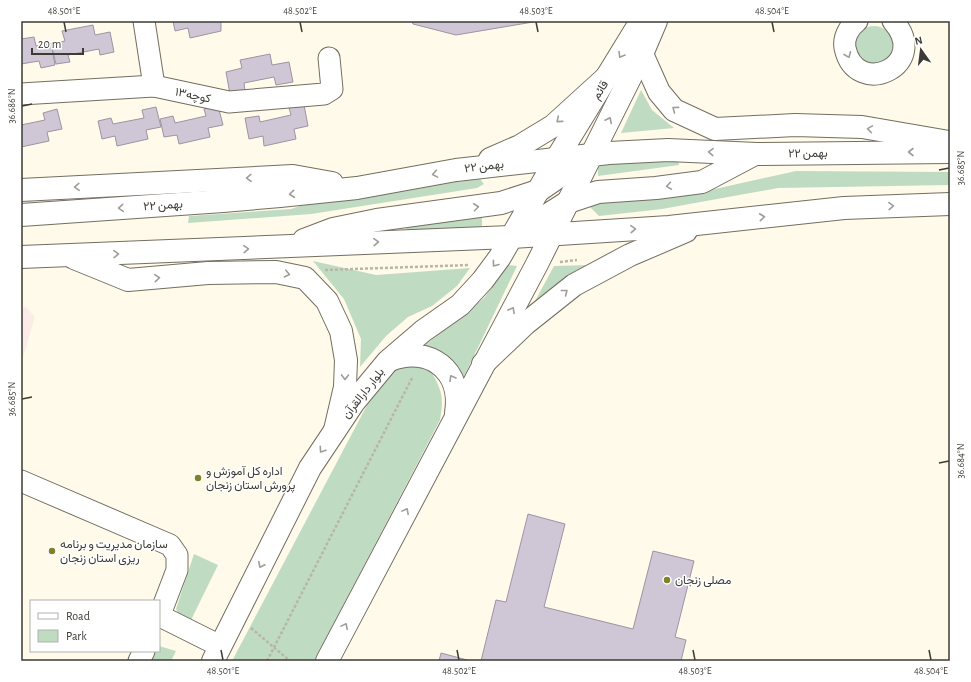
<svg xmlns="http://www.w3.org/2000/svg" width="971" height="682" viewBox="0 0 971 682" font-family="'Alegreya Sans',Vazirmatn,sans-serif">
<rect width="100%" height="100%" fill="#fffae9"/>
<path fill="#fcece9" d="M 26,307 L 35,317 L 21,364 L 21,308 Z"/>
<g fill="#bfdcc3">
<circle cx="874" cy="45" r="19"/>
<path d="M 641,90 L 652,110 L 674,128 L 621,133 Z"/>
<path d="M 678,160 L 679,165 L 598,176 L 598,167 L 608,164 Z"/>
<path d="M 796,171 L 950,172 L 950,185 L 778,188 L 662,209 L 599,216 L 589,206 L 597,200 L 706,191 Z"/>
<path d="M 480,179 L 484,184 L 477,188 L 311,214 L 188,223 L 189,216 L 291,209 L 324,198 Z"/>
<path d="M 482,213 L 482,227 L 408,231 L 401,222 Z"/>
<path d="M 313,261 L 376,275 L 470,268 L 457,286 L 432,306 L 408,317 L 386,336 L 360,367 L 361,339 L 344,299 Z"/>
<path d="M 508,265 L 517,266 L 460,385 C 454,361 446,348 420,349 L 484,298 Z"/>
<path d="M 590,265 L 534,303 L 554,266 Z"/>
<path d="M 412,365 L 431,371 C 442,391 444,397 440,420 L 314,661 L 232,661 L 375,390 L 393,371 Z"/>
<path d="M 194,554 L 218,565 L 191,620 L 179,615 L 176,609 Z"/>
<path d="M 159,646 L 176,651 L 171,661 L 152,661 L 156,651 L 159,651 Z"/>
</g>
<g fill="#cfc7d6" stroke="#9d94a3">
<path d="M 173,21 L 221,21 L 221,31 L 190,38 L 188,28 L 175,31 Z"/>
<path d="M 412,21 L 539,21 L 456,35 L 413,24 Z"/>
<path d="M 93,25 L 95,35 L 110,32 L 114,52 L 100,55 L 99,49 L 68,55 L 70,62 L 56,64 L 51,44 L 65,41 L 62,31 Z"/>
<path d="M 34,37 L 36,46 L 51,43 L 55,65 L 41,68 L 39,61 L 21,64 L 21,39 Z"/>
<path d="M 270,54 L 272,65 L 289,62 L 293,82 L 276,85 L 274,77 L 244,83 L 245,91 L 230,94 L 226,72 L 242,68 L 240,60 Z"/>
<path d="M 304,105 L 308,126 L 294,129 L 296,139 L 264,146 L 263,136 L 249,139 L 245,118 L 259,116 L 260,122 L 291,115 L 289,108 Z"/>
<path d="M 218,106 L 223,125 L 208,128 L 210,137 L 179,144 L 177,135 L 164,137 L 160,119 L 173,116 L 175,123 L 206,116 L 204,109 Z"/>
<path d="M 156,107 L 161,127 L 146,130 L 148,139 L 117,146 L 115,136 L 102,139 L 98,121 L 111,118 L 113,124 L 144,118 L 142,110 Z"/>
<path d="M 57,109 L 62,129 L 47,132 L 49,141 L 21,147 L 21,125 L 45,120 L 43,113 Z"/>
<path d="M 528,514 L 565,524 L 544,607 L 633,629 L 653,551 L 694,561 L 675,637 L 686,640 L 681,661 L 481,661 L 496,600 L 506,602 Z"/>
<path d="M 441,653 L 471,661 L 439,661 Z"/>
</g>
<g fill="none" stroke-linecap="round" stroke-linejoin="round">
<defs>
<g id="minor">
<path d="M 144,21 L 154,86"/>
<path d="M 857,21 C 849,27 843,38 845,48 C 856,100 932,65 893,21"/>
<path d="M 21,94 L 154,86 L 229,102 L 324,94 L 332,89 L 329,58"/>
<path d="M 21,481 L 170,545 L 177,555 L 177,570 L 159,617"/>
<path d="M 160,616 L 220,646"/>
<path d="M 139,661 L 144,651"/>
</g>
<g id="major">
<path d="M 390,360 C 429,345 463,370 456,413"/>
<path d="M 213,661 L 310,468 L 354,402 L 388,361 L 423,331 L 460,305 L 483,280 L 500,257 L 557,158 L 641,21"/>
<path d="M 327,661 L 537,264 L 642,54 L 656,21"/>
</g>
<g id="highway">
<path d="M 642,54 L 659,92 L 674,110 L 715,129 L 795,125 L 862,127 L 949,142"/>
<path d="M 490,159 L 520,146 L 553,126 L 609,75"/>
<path d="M 21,190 L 293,176 L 332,183"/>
<path d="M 21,215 L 223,201 L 280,196 L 357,188 L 456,170 L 609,153 L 668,150 L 757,154 L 950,152"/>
<path d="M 514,236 L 568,202 L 598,192 L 656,188 L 702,182 L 755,154"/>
<path d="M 304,240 L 333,229 L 377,220 L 501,203 L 538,191 L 589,156"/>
<path d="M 21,257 L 512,237 L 669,227 L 844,208 L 950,204"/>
<path d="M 74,258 L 128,280 L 208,273 L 276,272 L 305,278 L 327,301 L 341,331 L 346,360 L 345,387 L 335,430"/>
<path d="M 483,364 L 525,324 L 574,285 L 630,255 L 686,231"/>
</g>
</defs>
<use href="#minor" stroke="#736e60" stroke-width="23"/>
<use href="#major" stroke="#736e60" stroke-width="24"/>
<use href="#highway" stroke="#736e60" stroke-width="24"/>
<g stroke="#b9b5a7" stroke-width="2.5" stroke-dasharray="3 2" stroke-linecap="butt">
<path d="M 560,262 L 577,260"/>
<path d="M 325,270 L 469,265"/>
<path d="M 251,628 L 290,661"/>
<path d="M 267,661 L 413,376"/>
</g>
<use href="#minor" stroke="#fff" stroke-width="21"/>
<use href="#major" stroke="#fff" stroke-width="22"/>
<use href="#highway" stroke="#fff" stroke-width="22"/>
</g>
<defs><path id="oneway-chevron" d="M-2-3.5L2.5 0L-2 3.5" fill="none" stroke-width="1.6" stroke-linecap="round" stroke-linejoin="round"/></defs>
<g stroke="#9e9d9a">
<use href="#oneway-chevron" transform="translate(621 55) rotate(121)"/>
<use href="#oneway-chevron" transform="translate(848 55) rotate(68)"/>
<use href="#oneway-chevron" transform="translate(675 109) rotate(-143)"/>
<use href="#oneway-chevron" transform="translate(559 120) rotate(140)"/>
<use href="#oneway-chevron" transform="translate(609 120) rotate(-63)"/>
<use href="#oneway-chevron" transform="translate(870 129) rotate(-171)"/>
<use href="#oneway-chevron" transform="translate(711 152) rotate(-177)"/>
<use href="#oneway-chevron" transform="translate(911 152) rotate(-180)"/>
<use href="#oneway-chevron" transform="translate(435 174) rotate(170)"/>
<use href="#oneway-chevron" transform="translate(249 178) rotate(177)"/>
<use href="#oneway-chevron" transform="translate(669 186) rotate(172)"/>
<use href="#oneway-chevron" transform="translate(77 187) rotate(177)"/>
<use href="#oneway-chevron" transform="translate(292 194) rotate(174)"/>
<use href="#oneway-chevron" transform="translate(891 206) rotate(-2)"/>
<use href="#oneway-chevron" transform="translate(476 207) rotate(-7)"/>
<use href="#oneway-chevron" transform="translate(121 208) rotate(176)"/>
<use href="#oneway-chevron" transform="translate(762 217) rotate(-6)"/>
<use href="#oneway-chevron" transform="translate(633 229) rotate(-4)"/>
<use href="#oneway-chevron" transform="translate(376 242) rotate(-2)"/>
<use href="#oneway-chevron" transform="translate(246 249) rotate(-2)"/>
<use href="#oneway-chevron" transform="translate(116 254) rotate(-2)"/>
<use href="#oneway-chevron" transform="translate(495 264) rotate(127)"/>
<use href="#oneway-chevron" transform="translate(287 274) rotate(13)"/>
<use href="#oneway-chevron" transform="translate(157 278) rotate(-5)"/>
<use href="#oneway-chevron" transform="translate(565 292) rotate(-38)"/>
<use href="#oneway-chevron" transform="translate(512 310) rotate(-61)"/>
<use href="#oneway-chevron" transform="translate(345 377) rotate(91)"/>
<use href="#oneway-chevron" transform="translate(452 378) rotate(-120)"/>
<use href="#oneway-chevron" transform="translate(322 450) rotate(124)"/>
<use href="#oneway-chevron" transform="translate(406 511) rotate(-62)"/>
<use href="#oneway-chevron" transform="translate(261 565) rotate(117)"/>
<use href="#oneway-chevron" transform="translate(345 626) rotate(-62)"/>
</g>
<path fill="none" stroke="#3d3b34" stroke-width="1.5" d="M 64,22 L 66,32M 300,22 L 302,32M 536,22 L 538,32M 772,22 L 774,32M 22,106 L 32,104M 939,170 L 949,168M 22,399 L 32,397M 939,463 L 949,461M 221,650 L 223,660M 457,650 L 459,660M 693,650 L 695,660M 929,650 L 931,660"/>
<g fill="#81812a" stroke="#fff" stroke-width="1.5">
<circle cx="198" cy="478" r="4"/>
<circle cx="52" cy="551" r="4"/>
<circle cx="667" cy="580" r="4"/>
</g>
<g text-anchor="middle" stroke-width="3" stroke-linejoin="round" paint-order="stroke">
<g font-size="12" fill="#3d3b34" stroke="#fff">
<text transform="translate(600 90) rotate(-58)" y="4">قائم</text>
<text transform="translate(193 95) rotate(12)" y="4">کوچه۱۳</text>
<text transform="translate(808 153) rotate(-1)" y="4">۲۲ بهمن</text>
<text transform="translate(484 166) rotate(-7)" y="4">۲۲ بهمن</text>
<text transform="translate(163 205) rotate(-4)" y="4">۲۲ بهمن</text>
<text transform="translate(363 393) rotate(-52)" y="4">بلوار دارالقرآن</text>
</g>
<g font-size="12" fill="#3d3b34" stroke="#fff" text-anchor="start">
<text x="206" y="475">اداره کل آموزش و<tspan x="206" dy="14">پرورش استان زنجان</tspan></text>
<text x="60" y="548">سازمان مدیریت و برنامه<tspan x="60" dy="14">ریزی استان زنجان</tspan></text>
<text x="675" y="584">مصلی زنجان</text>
</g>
</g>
<rect width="971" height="682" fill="none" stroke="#ffffff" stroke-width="44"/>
<rect x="30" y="600" width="130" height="52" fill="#ffffff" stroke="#b1b1ae"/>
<rect x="38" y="613" width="20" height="6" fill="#ffffff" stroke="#b1b1ae"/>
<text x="66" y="620" font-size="12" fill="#3d3b34">Road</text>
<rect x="38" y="630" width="20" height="12" fill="#bfdcc3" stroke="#b1b1ae"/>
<text x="66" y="640" font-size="12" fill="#3d3b34">Park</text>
<g transform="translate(921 50) rotate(346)" stroke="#ffffff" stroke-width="3" paint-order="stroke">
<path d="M0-3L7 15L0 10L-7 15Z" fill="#3d3b34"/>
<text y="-6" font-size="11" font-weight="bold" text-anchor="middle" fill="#3d3b34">N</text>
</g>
<path d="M32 48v6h51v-6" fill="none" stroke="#3d3b34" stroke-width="2"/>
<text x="38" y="48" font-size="12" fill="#3d3b34" stroke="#ffffff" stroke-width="3" paint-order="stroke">20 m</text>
<rect x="22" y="22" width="927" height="638" fill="none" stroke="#3d3b34" stroke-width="1.5"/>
<g font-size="10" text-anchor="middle" fill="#3d3b34">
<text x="64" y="14">48.501°E</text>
<text x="300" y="14">48.502°E</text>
<text x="536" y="14">48.503°E</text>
<text x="772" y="14">48.504°E</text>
<text transform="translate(11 106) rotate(-90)" y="4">36.686°N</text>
<text transform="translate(960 168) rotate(-90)" y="4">36.685°N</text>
<text transform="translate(11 399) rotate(-90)" y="4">36.685°N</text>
<text transform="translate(960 461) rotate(-90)" y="4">36.684°N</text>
<text x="223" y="674">48.501°E</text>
<text x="459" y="674">48.502°E</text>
<text x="695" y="674">48.503°E</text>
<text x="931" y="674">48.504°E</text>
</g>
</svg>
